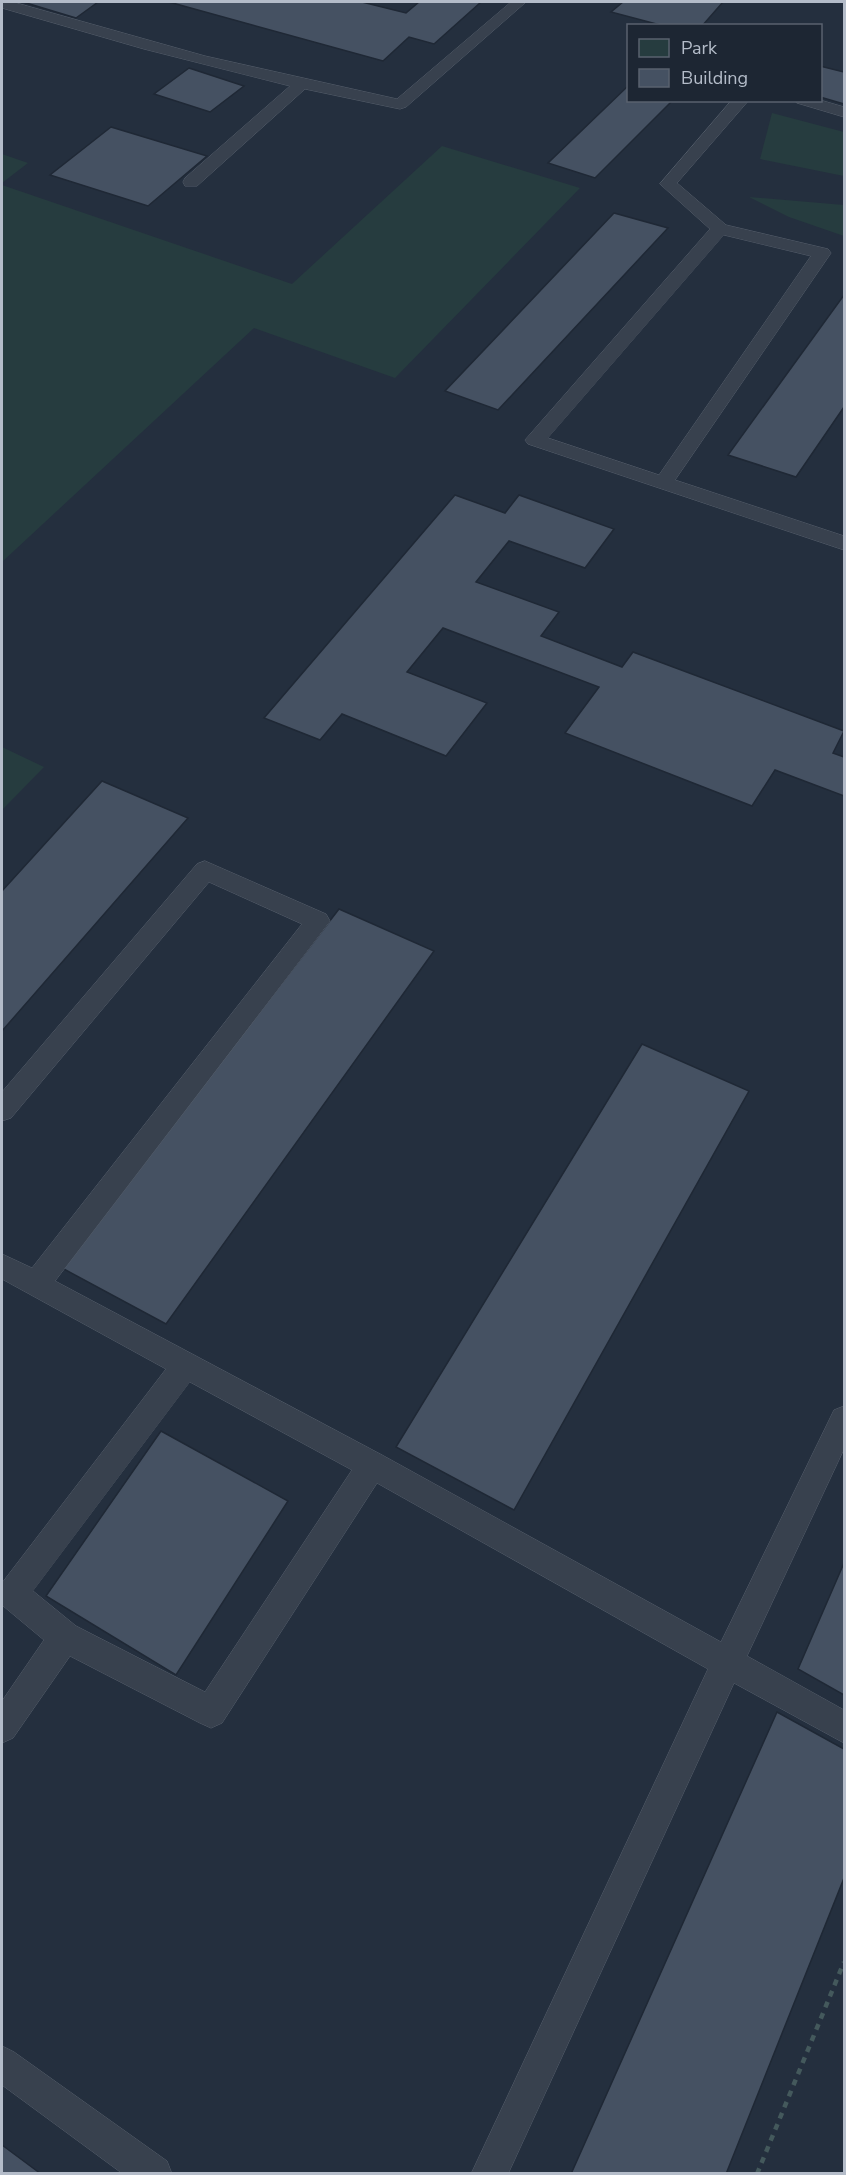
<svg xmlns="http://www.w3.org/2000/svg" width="846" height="2175" viewBox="0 0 846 2175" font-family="'Nunito Sans',sans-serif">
<rect width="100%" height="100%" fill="#242f3e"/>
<g fill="#263c3f">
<path d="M 772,113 L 844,132 L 844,176 L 760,159 Z"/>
<path d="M 442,146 L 580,188 L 395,378 L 254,328 L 2,562 L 2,185 L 292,284 Z"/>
<path d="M 2,154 L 28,163 L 2,183 Z"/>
<path d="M 749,197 L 844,205 L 844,236 L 789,217 Z"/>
<path d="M 2,747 L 44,767 L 2,810 Z"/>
</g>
<g fill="#455162" stroke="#1f2835" stroke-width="1.5">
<path d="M 23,2 L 98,2 L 76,18 Z"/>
<path d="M 169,2 L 362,2 L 406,13 L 419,2 L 481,2 L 434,44 L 409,37 L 383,61 Z"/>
<path d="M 623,2 L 723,2 L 702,26 L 664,26 L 611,12 Z"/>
<path d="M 820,66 L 844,72 L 844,104 L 820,97 Z"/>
<path d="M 189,68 L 244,86 L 210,112 L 154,94 Z"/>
<path d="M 628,86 L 628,100 L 673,100 L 595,178 L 548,163 Z"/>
<path d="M 111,127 L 207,156 L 148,206 L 50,175 Z"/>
<path d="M 614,213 L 668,228 L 498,410 L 445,391 Z"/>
<path d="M 844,295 L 844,407 L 796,477 L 728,455 Z"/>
<path d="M 455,495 L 505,513 L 519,495 L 614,529 L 585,568 L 509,541 L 476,582 L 559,612 L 541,636 L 622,667 L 633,652 L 844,731 L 833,753 L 844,757 L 844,796 L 775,770 L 752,806 L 565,733 L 599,687 L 443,628 L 407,672 L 487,703 L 446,756 L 342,714 L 320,740 L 264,718 Z"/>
<path d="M 102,781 L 188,818 L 2,1031 L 2,891 Z"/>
<path d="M 339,909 L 434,951 L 166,1324 L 62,1268 Z"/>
<path d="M 642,1044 L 749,1091 L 514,1510 L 396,1447 Z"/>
<path d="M 161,1431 L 288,1501 L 176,1675 L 46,1596 Z"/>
<path d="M 844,1563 L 844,1695 L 798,1669 Z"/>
<path d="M 777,1712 L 844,1749 L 844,1878 L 726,2174 L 571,2174 Z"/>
<path d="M 2,2145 L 41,2174 L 2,2174 Z"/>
</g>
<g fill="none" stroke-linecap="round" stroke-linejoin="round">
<defs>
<g id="lane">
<path d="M 2,2 L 13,2 L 205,56 L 397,99 L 511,2 L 526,2 L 406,107 L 400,109 L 305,89 L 197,186 L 185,186 L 183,182 L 185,178 L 290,86 L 144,49 L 2,8 Z"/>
<path d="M 732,100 L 749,100 L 677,183 L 726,225 L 828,249 L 831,253 L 675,480 L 844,536 L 844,550 L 528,444 L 525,440 L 710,229 L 660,184 ZM 724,235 L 811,256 L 659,475 L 548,438 Z"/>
<path d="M 795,100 L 820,100 L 844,107 L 844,117 L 797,103 Z"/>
<path d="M 205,861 L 326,914 L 330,921 L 55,1281 L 382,1455 L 721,1642 L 834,1410 L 844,1406 L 844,1449 L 747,1656 L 844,1710 L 844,1743 L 734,1683 L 508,2174 L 471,2174 L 708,1669 L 377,1483 L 222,1723 L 211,1728 L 200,1723 L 70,1656 L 13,1738 L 2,1743 L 2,1701 L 44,1640 L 2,1605 L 2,1583 L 166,1369 L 2,1279 L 2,1254 L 32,1268 L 302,924 L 209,882 L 11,1118 L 2,1121 L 2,1092 L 197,864 ZM 190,1382 L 352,1470 L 205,1692 L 76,1626 L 33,1591 Z"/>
<path d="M 2,2046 L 14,2052 L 167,2161 L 172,2174 L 123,2174 L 2,2085 Z"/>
</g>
</defs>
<use href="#lane" stroke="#565f6c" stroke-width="1"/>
<path stroke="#44595c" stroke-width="4.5" stroke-dasharray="6 6" stroke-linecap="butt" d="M 757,2174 L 844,1962"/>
<use href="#lane" fill="#38414e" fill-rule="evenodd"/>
</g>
<rect width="846" height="2175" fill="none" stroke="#b4bcc9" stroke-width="6"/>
<rect x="627" y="24" width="195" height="78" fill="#1d2633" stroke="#59626f" stroke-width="1.5"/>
<rect x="639" y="39" width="30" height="18" fill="#263c3f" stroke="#59626f" stroke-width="1.5"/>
<text x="681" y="54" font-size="18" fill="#b4bcc9">Park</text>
<rect x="639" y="69" width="30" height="18" fill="#455162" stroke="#59626f" stroke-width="1.5"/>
<text x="681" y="84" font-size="18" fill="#b4bcc9">Building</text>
</svg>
